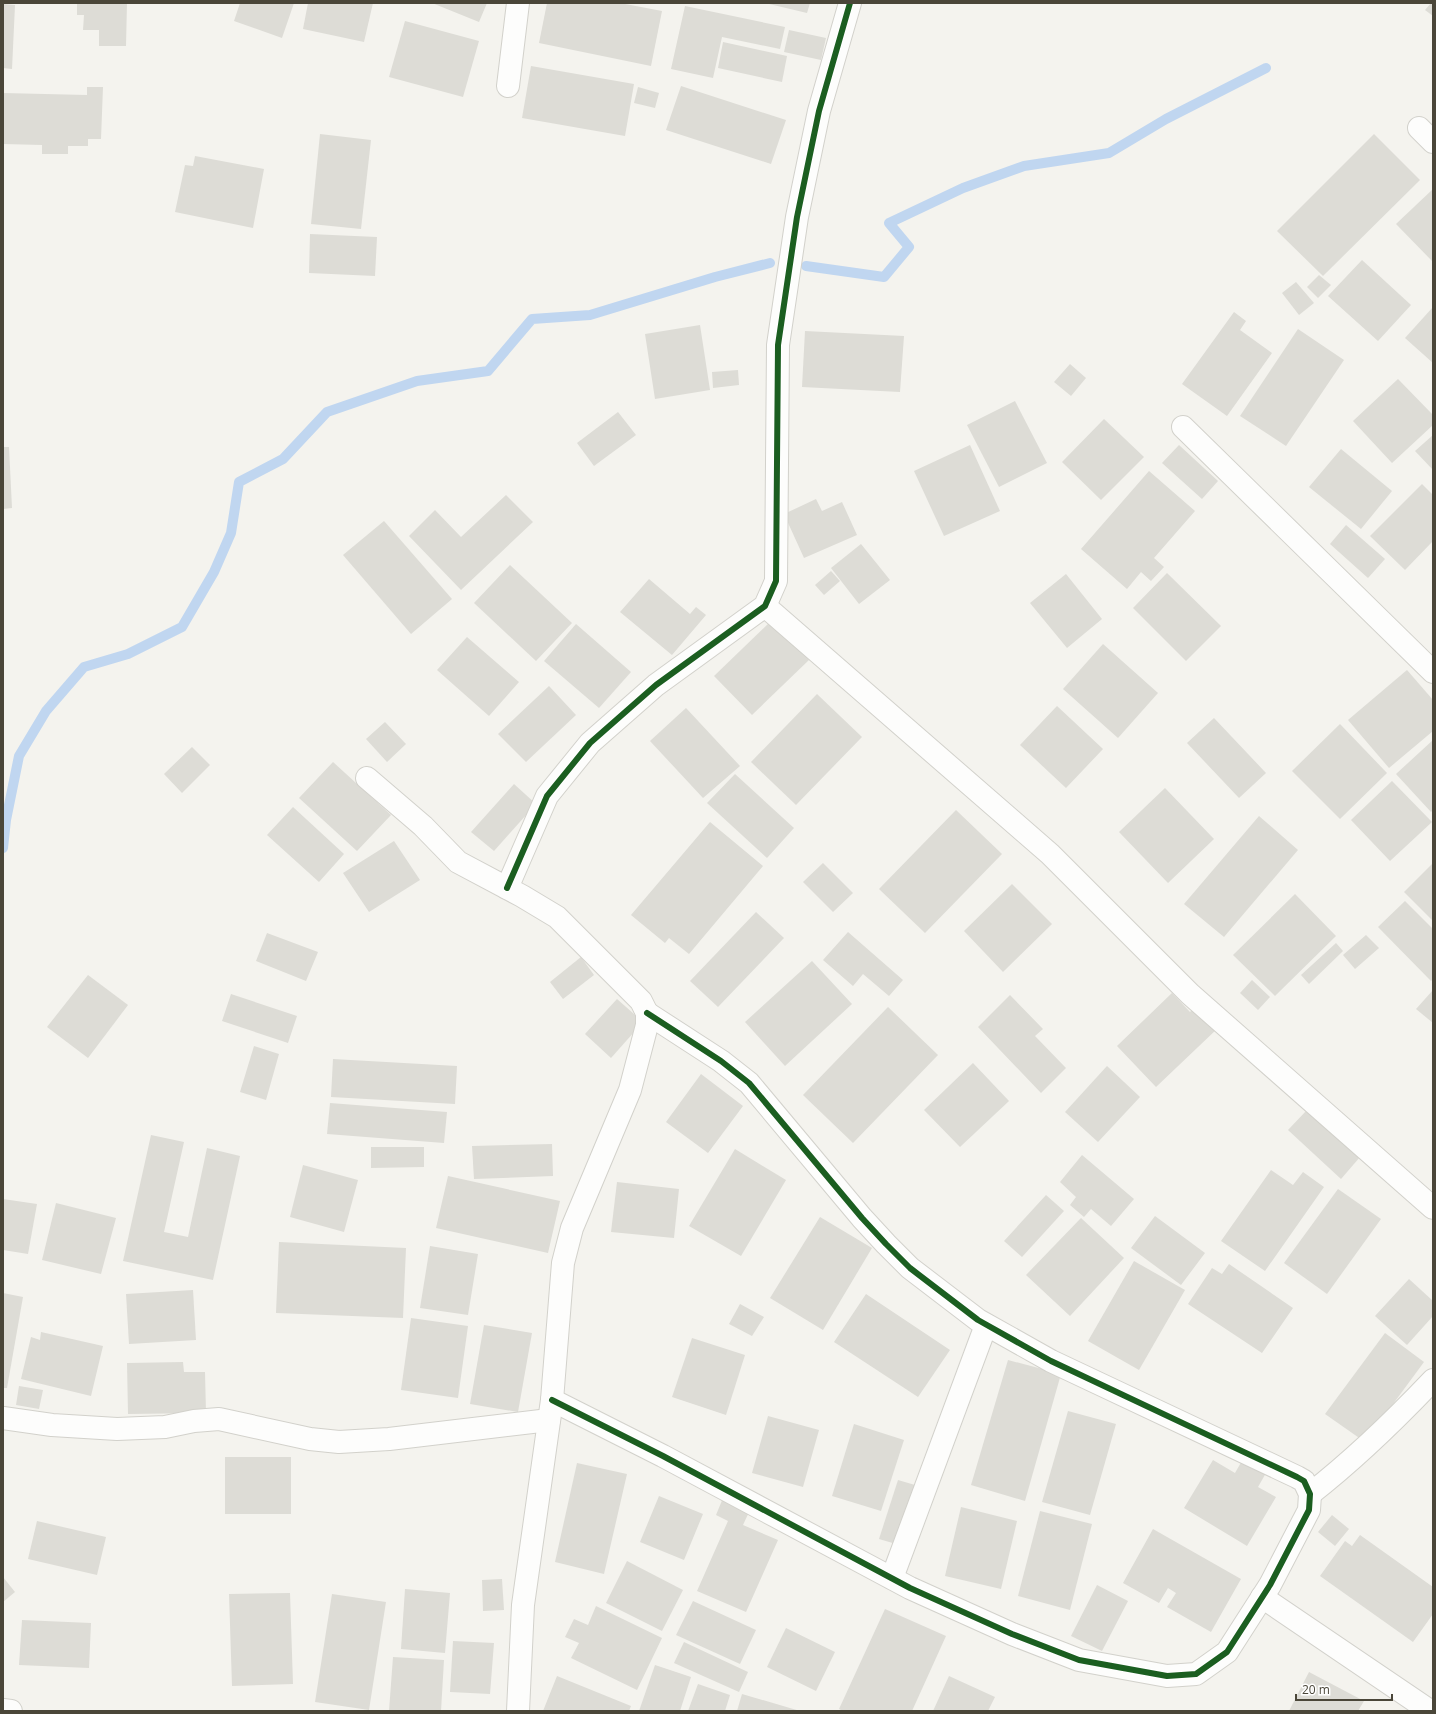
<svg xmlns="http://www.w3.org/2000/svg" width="1436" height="1714" viewBox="0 0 1436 1714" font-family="'Open Sans',sans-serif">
<rect width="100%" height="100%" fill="#f4f3ee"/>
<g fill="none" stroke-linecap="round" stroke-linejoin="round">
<g stroke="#c0d6f0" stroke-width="10">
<path d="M 806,266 L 884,277 L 909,247 L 889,223 L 963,188 L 1024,166 L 1109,153 L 1166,119 L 1266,68"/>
<path d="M 3,848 L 6,820 L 19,756 L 46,711 L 84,667 L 128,654 L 182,627 L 214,572 L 231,533 L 239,482 L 283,459 L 327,412 L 417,381 L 488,371 L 532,319 L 590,315 L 715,277 L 770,263"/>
</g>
</g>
<g fill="#dddcd6">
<path d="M 77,3 L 127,3 L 126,46 L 99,46 L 99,30 L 83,30 L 84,15 L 77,15 Z"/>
<path d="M 240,3 L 294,3 L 282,38 L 234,21 Z"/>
<path d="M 308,3 L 373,3 L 364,42 L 303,29 Z"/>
<path d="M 432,3 L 487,3 L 479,22 Z"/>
<path d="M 547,3 L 620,3 L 662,11 L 651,66 L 539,43 Z"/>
<path d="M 765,3 L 810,3 L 807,13 Z"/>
<path d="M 1431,3 L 1433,3 L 1433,16 L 1425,10 Z"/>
<path d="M 3,4 L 15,5 L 12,69 L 3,68 Z"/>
<path d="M 685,6 L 785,27 L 780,49 L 722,37 L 713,78 L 671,69 Z"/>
<path d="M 405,21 L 479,41 L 463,97 L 389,77 Z"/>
<path d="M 789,30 L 826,38 L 821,60 L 784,52 Z"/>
<path d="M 723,42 L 787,56 L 782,82 L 718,68 Z"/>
<path d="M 531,66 L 634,84 L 625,136 L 522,118 Z"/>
<path d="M 681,86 L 786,120 L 771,164 L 666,130 Z"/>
<path d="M 87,87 L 103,87 L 101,139 L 88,139 L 88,146 L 68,146 L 68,154 L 42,154 L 42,145 L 3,144 L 3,93 L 87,95 Z"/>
<path d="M 638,87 L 659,93 L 655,108 L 634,103 Z"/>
<path d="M 320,134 L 371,140 L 361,229 L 311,224 Z"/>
<path d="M 1374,134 L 1420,180 L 1323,276 L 1277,231 Z"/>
<path d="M 195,156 L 264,169 L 253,228 L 175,212 L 185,165 L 193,166 Z"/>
<path d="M 1433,189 L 1433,262 L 1396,224 Z"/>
<path d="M 310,234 L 377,237 L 375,276 L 309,273 Z"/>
<path d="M 1362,260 L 1411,305 L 1378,341 L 1328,296 Z"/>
<path d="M 1319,275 L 1331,285 L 1318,298 L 1307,287 Z"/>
<path d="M 1296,282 L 1314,303 L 1299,315 L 1282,293 Z"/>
<path d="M 1433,307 L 1433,363 L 1405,338 Z"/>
<path d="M 1234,312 L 1246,321 L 1240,330 L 1272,353 L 1227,416 L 1182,384 Z"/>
<path d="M 700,325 L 710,390 L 655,399 L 645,334 Z"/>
<path d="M 1298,329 L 1344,360 L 1286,446 L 1240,416 Z"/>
<path d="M 805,331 L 904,336 L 900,392 L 802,387 Z"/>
<path d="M 1070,364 L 1086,378 L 1071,396 L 1054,382 Z"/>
<path d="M 738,370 L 739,385 L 713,388 L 712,372 Z"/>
<path d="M 1398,379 L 1433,415 L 1433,425 L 1392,463 L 1353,421 Z"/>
<path d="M 1015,401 L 1047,463 L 999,487 L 967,425 Z"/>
<path d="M 618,412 L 636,435 L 594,466 L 577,443 Z"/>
<path d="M 1104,419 L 1144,457 L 1101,500 L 1062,462 Z"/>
<path d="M 1433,435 L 1433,470 L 1415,451 Z"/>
<path d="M 970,445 L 1000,511 L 944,536 L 914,471 Z"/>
<path d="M 1179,445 L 1218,481 L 1202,499 L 1162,463 Z"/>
<path d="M 3,447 L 9,447 L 12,508 L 3,509 Z"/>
<path d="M 1341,449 L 1392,491 L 1361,529 L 1309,487 Z"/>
<path d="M 1149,471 L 1195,511 L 1154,558 L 1164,567 L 1151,581 L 1141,572 L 1127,589 L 1081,549 Z"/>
<path d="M 1422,484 L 1433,495 L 1433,541 L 1405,570 L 1370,536 Z"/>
<path d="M 506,495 L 533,522 L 461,590 L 409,536 L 435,510 L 461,537 Z"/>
<path d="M 816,499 L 822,511 L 842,502 L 857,535 L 804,558 L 784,514 Z"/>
<path d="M 384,521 L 452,599 L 411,634 L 343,555 Z"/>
<path d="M 1346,525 L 1385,559 L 1368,578 L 1330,544 Z"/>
<path d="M 861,544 L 890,580 L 859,604 L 831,568 Z"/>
<path d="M 510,565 L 572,623 L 536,661 L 474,603 Z"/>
<path d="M 831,571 L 840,581 L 824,595 L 815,585 Z"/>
<path d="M 1167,573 L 1221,626 L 1186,661 L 1133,608 Z"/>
<path d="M 1066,574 L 1102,619 L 1067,648 L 1030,603 Z"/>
<path d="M 649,579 L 690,614 L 696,607 L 706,615 L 672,655 L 620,612 Z"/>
<path d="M 771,621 L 809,660 L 752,715 L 714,676 Z"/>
<path d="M 576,624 L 631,672 L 599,708 L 544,661 Z"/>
<path d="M 467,637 L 519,682 L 489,716 L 437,670 Z"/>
<path d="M 1103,644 L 1158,693 L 1118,738 L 1063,689 Z"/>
<path d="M 1407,670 L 1433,700 L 1433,731 L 1389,768 L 1348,720 Z"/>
<path d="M 549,686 L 576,715 L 526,762 L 498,734 Z"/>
<path d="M 817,694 L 862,737 L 796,805 L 751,762 Z"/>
<path d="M 1057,706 L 1103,749 L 1066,788 L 1020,745 Z"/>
<path d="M 686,708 L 740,766 L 703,798 L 650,741 Z"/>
<path d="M 1214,718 L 1266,773 L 1239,798 L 1187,743 Z"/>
<path d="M 385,722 L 406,744 L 387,762 L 366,739 Z"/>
<path d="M 1340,724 L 1387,773 L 1340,819 L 1292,771 Z"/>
<path d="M 1433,740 L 1433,810 L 1431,812 L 1396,774 Z"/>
<path d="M 192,747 L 210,765 L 182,793 L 164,774 Z"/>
<path d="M 333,762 L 391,815 L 357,851 L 299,798 Z"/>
<path d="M 735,774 L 794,828 L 767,858 L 707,803 Z"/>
<path d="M 1392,781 L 1432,822 L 1390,861 L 1351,820 Z"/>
<path d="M 514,784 L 536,804 L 494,851 L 471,832 Z"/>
<path d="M 1165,788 L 1214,839 L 1168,883 L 1119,832 Z"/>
<path d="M 293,807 L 344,854 L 319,882 L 267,835 Z"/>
<path d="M 956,810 L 1002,854 L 925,933 L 879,889 Z"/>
<path d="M 1259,816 L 1298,850 L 1224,937 L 1184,904 Z"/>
<path d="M 710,822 L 763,866 L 689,954 L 669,938 L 665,943 L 631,915 Z"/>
<path d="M 394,841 L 420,880 L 369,912 L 343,873 Z"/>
<path d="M 823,863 L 853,893 L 833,912 L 803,882 Z"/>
<path d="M 1433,863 L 1433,921 L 1404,892 Z"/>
<path d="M 1012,884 L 1052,924 L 1003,972 L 964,931 Z"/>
<path d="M 1295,894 L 1336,936 L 1275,996 L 1233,955 Z"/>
<path d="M 1405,901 L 1433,929 L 1433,979 L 1431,981 L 1378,927 Z"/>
<path d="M 756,912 L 784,938 L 718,1007 L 690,981 Z"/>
<path d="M 848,932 L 903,980 L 889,996 L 863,974 L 853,986 L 823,960 Z"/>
<path d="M 267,933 L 318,952 L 306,981 L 256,961 Z"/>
<path d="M 1366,935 L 1379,948 L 1355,969 L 1343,955 Z"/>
<path d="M 1336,943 L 1343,951 L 1309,984 L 1301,975 Z"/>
<path d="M 581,957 L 594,975 L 563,999 L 550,982 Z"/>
<path d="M 812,961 L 852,1004 L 785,1066 L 745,1022 Z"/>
<path d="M 88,975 L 128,1005 L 88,1058 L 47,1027 Z"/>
<path d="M 1252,980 L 1270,997 L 1258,1010 L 1240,993 Z"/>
<path d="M 1433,990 L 1433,1023 L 1416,1009 Z"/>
<path d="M 1172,993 L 1190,1012 L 1197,1005 L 1218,1028 L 1156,1087 L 1117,1046 Z"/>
<path d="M 231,994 L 297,1016 L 288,1043 L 222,1021 Z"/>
<path d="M 1010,995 L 1043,1029 L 1035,1036 L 1066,1068 L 1041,1093 L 978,1027 Z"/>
<path d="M 617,999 L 643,1022 L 611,1058 L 585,1034 Z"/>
<path d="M 888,1007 L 938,1055 L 853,1143 L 803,1095 Z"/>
<path d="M 254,1046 L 279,1054 L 266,1100 L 240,1092 Z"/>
<path d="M 333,1059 L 457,1066 L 455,1104 L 331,1097 Z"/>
<path d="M 973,1063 L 1009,1101 L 960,1147 L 924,1110 Z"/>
<path d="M 1107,1066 L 1140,1097 L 1098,1142 L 1065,1112 Z"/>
<path d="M 701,1074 L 743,1106 L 708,1153 L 666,1122 Z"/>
<path d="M 330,1103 L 447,1112 L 444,1143 L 327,1134 Z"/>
<path d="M 1307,1110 L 1360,1157 L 1341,1179 L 1288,1130 Z"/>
<path d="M 151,1135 L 184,1142 L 164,1232 L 188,1237 L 207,1148 L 240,1156 L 213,1280 L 123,1261 Z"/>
<path d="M 552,1144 L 553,1176 L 474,1179 L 472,1146 Z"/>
<path d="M 371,1147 L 424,1147 L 424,1167 L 371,1168 Z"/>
<path d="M 735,1149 L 786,1180 L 741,1256 L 689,1226 Z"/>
<path d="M 1082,1155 L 1134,1199 L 1111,1226 L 1091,1209 L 1084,1217 L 1070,1205 L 1076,1197 L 1060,1182 Z"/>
<path d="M 303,1165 L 358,1180 L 344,1232 L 290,1217 Z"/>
<path d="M 1271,1170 L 1293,1185 L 1303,1172 L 1324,1187 L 1265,1271 L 1221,1241 Z"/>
<path d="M 448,1176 L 560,1201 L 548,1253 L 436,1228 Z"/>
<path d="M 617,1182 L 679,1189 L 674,1238 L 611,1232 Z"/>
<path d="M 1338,1189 L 1381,1219 L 1327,1294 L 1284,1263 Z"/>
<path d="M 1046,1195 L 1064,1211 L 1022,1257 L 1004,1241 Z"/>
<path d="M 3,1199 L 37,1204 L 28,1254 L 3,1250 Z"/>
<path d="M 56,1203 L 116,1218 L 101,1274 L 42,1260 Z"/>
<path d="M 1155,1216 L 1205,1253 L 1181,1285 L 1131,1248 Z"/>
<path d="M 820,1217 L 872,1248 L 823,1330 L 770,1298 Z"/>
<path d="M 1081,1218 L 1124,1258 L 1070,1316 L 1026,1275 Z"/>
<path d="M 279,1242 L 406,1248 L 403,1318 L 276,1313 Z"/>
<path d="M 430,1246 L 478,1254 L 468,1315 L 420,1308 Z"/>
<path d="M 1134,1261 L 1185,1290 L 1139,1370 L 1088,1341 Z"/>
<path d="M 1229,1264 L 1293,1308 L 1262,1353 L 1188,1304 L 1212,1268 L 1222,1274 Z"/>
<path d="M 1409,1279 L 1433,1301 L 1433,1316 L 1407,1345 L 1375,1316 Z"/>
<path d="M 193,1290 L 196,1340 L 129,1344 L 126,1294 Z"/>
<path d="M 3,1293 L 23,1297 L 7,1388 L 3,1388 Z"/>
<path d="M 866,1294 L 950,1350 L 918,1397 L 834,1342 Z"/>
<path d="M 740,1304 L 764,1317 L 752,1336 L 729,1324 Z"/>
<path d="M 411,1318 L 468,1326 L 458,1398 L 401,1390 Z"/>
<path d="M 484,1325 L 532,1333 L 518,1412 L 470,1404 Z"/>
<path d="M 41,1332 L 103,1346 L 91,1396 L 21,1379 L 31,1337 L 40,1340 Z"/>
<path d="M 1385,1333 L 1424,1362 L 1365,1442 L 1325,1414 Z"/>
<path d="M 692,1338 L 745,1355 L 726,1415 L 672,1397 Z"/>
<path d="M 1008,1360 L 1061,1374 L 1025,1501 L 971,1485 Z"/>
<path d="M 183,1362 L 184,1372 L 205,1372 L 206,1413 L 128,1414 L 127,1363 Z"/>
<path d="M 19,1386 L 43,1390 L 39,1409 L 16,1405 Z"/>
<path d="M 1068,1411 L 1116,1424 L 1090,1515 L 1042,1502 Z"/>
<path d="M 768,1416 L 819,1430 L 803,1487 L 752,1473 Z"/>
<path d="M 854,1424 L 904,1440 L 881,1511 L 832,1496 Z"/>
<rect x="225" y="1457" width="66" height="57"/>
<path d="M 1243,1459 L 1266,1473 L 1258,1487 L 1276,1497 L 1247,1546 L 1184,1508 L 1213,1460 L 1235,1473 Z"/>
<path d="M 577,1463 L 627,1474 L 604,1574 L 555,1562 Z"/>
<path d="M 898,1480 L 915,1485 L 896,1544 L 879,1539 Z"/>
<path d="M 659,1496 L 703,1514 L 684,1560 L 640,1542 Z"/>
<path d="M 723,1498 L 750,1510 L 743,1525 L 778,1540 L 746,1612 L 697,1591 L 728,1521 L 716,1515 Z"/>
<path d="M 961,1507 L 1017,1521 L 1001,1589 L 945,1576 Z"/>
<path d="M 1040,1511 L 1092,1524 L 1070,1610 L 1018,1596 Z"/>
<path d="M 1332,1515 L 1349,1529 L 1335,1546 L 1318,1532 Z"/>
<path d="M 37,1521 L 106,1537 L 97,1575 L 28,1559 Z"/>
<path d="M 1153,1529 L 1241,1579 L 1211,1632 L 1167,1607 L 1176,1593 L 1168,1588 L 1159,1603 L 1123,1583 Z"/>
<path d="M 1360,1535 L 1433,1587 L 1433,1614 L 1413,1642 L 1320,1576 L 1345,1541 L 1352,1546 Z"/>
<path d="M 627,1561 L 683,1590 L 662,1631 L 606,1603 Z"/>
<path d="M 3,1577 L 15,1592 L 3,1602 Z"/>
<path d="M 502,1579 L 504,1610 L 483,1611 L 482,1580 Z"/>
<path d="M 1097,1585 L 1128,1601 L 1102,1651 L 1071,1636 Z"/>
<path d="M 405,1589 L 450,1593 L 445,1653 L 401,1649 Z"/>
<path d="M 290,1593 L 293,1684 L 232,1686 L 229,1594 Z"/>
<path d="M 332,1594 L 386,1602 L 369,1710 L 315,1702 Z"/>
<path d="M 693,1601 L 756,1630 L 740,1664 L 676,1635 Z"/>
<path d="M 596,1606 L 662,1638 L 637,1690 L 571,1658 L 579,1643 L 565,1637 L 574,1619 L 588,1625 Z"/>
<path d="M 885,1609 L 946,1636 L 912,1711 L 843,1711 L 839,1709 Z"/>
<path d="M 22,1620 L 91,1623 L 89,1668 L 19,1665 Z"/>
<path d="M 786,1628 L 835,1652 L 816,1691 L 767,1667 Z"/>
<path d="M 453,1641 L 494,1643 L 490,1694 L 450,1692 Z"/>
<path d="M 684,1642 L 748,1672 L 739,1692 L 674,1663 Z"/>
<path d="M 393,1657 L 444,1660 L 441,1711 L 389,1711 Z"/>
<path d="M 655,1665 L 691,1677 L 680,1711 L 639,1711 Z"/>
<path d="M 1309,1672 L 1364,1701 L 1358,1711 L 1289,1711 Z"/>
<path d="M 557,1676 L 631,1706 L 629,1711 L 543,1711 Z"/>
<path d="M 949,1676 L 995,1697 L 988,1711 L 933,1711 Z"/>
<path d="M 698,1684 L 730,1695 L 725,1711 L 688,1711 Z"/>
<path d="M 742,1694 L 800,1711 L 737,1711 Z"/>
</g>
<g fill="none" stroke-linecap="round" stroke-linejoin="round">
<defs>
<g id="street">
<path d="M 508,86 L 518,3"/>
<path d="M 1419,128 L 1433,142"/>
<path d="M 1183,427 L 1433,672"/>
<path d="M 765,606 L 1050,854 L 1190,994 L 1433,1208"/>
<path d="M 367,778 L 423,826 L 458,862 L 522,896 L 557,917 L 641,1001 L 647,1013 L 647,1025 L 630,1090 L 572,1228 L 563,1263 L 552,1400 L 523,1605 L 518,1711"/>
<path d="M 507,888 L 547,796 L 590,743 L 656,685 L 765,606 L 776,581 L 778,345 L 797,217 L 819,111 L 850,3"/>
<path d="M 552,1400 L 663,1456 L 910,1588 L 1012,1634 L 1079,1660 L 1167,1676 L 1196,1674 L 1227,1652 L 1270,1585 L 1309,1510 L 1310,1494 L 1304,1481 L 1297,1477 L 1051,1361 L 978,1320 L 910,1268 L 886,1244 L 862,1218 L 749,1083 L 721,1061 L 647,1013"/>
<path d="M 3,1418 L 52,1425 L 117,1429 L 165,1427 L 194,1421 L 219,1419 L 310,1439 L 339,1442 L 389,1439 L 549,1420"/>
<path d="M 1310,1494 C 1355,1459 1394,1421 1433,1380"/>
<path d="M 892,1578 L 986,1325"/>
<path d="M 1262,1597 L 1430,1711"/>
<path d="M 3,1710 L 11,1711"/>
</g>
</defs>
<use href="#street" stroke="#d2d1cb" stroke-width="24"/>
<use href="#street" stroke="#fdfdfc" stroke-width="22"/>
<defs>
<g id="cycleway">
<path d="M 507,888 L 547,796 L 590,743 L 656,685 L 765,606 L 776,581 L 778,345 L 797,217 L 819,111 L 850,3"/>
<path d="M 552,1400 L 663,1456 L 910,1588 L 1012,1634 L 1079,1660 L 1167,1676 L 1196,1674 L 1227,1652 L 1270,1585 L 1309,1510 L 1310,1494 L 1304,1481 L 1297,1477 L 1051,1361 L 978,1320 L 910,1268 L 886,1244 L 862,1218 L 749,1083 L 721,1061 L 647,1013"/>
</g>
</defs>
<use href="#cycleway" stroke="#fff" stroke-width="8"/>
<use href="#cycleway" stroke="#1b5e20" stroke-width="6"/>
</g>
<rect width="1436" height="1714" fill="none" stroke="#4a4639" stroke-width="8"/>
<path d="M1296 1694v6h96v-6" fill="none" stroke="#4a4639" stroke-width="2"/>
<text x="1302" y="1694" font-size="12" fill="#4a4639" stroke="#ffffff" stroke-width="3" paint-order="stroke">20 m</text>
</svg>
